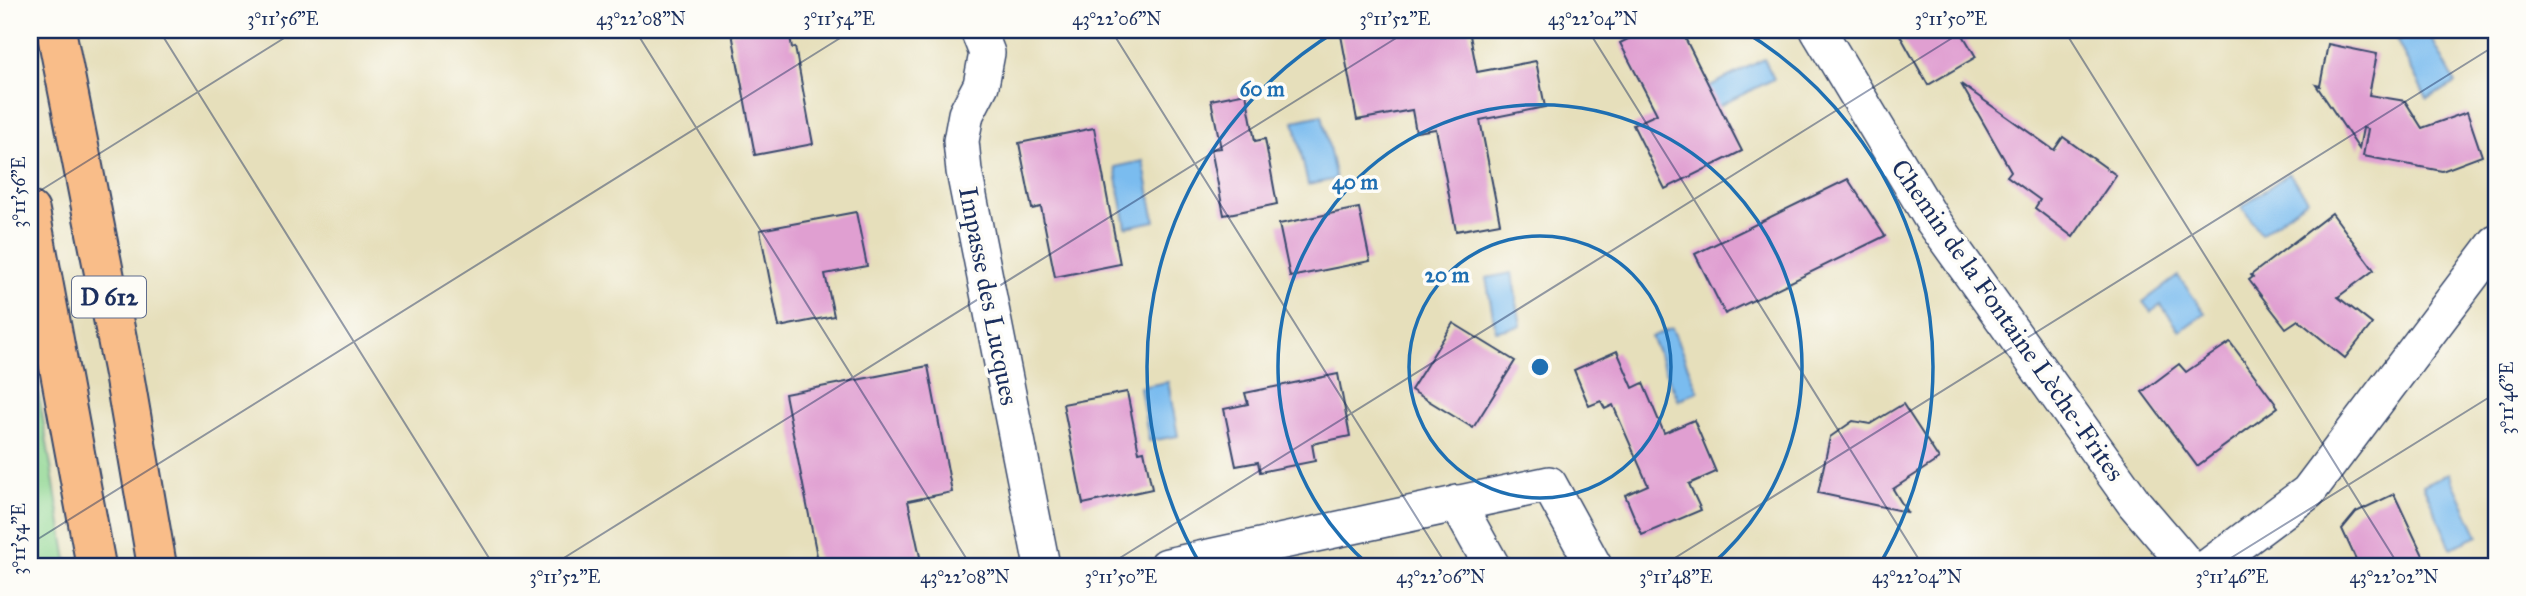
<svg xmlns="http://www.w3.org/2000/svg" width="2526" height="596" viewBox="0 0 2526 596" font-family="'IM FELL Great Primer',serif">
<rect width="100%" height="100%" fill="#fdfcf7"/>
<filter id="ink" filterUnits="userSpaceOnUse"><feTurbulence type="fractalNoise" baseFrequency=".0143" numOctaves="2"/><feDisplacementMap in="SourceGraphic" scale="14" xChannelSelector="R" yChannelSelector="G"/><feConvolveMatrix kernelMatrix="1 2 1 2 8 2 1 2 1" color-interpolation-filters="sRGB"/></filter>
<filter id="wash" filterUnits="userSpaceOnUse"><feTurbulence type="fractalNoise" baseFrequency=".00686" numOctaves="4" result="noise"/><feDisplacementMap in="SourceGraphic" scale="28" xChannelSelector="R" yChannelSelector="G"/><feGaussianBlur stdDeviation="1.57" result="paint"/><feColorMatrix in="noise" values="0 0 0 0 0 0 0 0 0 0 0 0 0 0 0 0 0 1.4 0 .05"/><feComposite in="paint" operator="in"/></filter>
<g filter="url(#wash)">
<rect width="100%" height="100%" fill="#e6dfbb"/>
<path fill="#8dd590" stroke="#548277" stroke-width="2" d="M 30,343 L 68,566 L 30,566 Z"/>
<g fill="#7abcef" stroke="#4a76a6" stroke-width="2">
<path d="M 2418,30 L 2427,30 L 2456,83 L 2427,99 L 2397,41 Z"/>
<path d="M 1764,59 L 1774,79 L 1707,112 L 1698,92 Z"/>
<path d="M 1322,115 L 1336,179 L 1308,185 L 1294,121 Z"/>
<path d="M 1143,161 L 1155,221 L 1126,227 L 1115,167 Z"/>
<path d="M 2289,173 L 2308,199 L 2261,234 L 2242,207 Z"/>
<path d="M 1512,273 L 1521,326 L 1496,331 L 1486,278 Z"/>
<path d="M 2178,276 L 2205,313 L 2180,331 L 2161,305 L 2151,312 L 2143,302 Z"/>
<path d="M 1672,328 L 1698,391 L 1678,400 L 1651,337 Z"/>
<path d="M 1168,382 L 1178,436 L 1149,441 L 1140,387 Z"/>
<path d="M 2449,473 L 2478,536 L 2451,548 L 2423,485 Z"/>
</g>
<g id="blocks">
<g fill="#e09fd1">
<path d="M 751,30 L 789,30 L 792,48 L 795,47 L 813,144 L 755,155 L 732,33 Z"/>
<path d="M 1340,30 L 1469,30 L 1477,72 L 1536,61 L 1545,107 L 1480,120 L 1500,223 L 1456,231 L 1436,129 L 1416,132 L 1412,110 L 1357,120 Z"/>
<path d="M 1646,30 L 1681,30 L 1742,151 L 1665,189 L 1633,125 L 1657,114 L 1620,43 Z"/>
<path d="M 1897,30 L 1960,30 L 1976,57 L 1928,85 Z"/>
<path d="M 2328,44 L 2377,54 L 2369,95 L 2405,101 L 2422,128 L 2467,112 L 2482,156 L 2442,171 L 2363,156 L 2368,129 L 2363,128 L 2359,149 L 2316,85 L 2320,86 Z"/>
<path d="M 1961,84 L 2054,150 L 2063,137 L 2116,175 L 2073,237 L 2035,208 L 2040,200 L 2007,176 L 2011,171 Z"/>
<path d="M 1246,93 L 1255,141 L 1265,139 L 1277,204 L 1224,215 L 1211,149 L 1221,148 L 1211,100 Z"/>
<path d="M 1094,128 L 1120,264 L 1055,277 L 1041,207 L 1032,209 L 1019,143 Z"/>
<path d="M 1848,179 L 1885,236 L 1725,314 L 1695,254 Z"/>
<path d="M 1359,208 L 1370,261 L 1290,277 L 1279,224 Z"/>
<path d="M 856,212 L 867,266 L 825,274 L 834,316 L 779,327 L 760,230 Z"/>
<path d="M 2332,213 L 2374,270 L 2338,297 L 2372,324 L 2345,358 L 2298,320 L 2286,328 L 2249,280 L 2253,277 L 2251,275 Z"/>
<path d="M 1453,323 L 1515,361 L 1473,428 L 1411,390 Z"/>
<path d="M 2230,342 L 2278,407 L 2197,466 L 2142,392 L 2179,364 L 2186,372 Z"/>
<path d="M 1617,351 L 1633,388 L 1643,383 L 1664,433 L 1694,420 L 1716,472 L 1689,484 L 1701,510 L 1642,535 L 1625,495 L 1648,485 L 1613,405 L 1605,409 L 1601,401 L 1589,406 L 1574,370 Z"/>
<path d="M 928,366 L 952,492 L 908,501 L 922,566 L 819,566 L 785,394 Z"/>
<path d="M 1338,374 L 1350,436 L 1312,444 L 1315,461 L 1260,472 L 1258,462 L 1236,466 L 1224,409 L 1248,404 L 1245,393 Z"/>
<path d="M 1127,392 L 1139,452 L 1144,451 L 1152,489 L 1083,504 L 1063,404 Z"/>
<path d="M 1903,404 L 1939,459 L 1893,489 L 1907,512 L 1818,493 L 1830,437 L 1853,421 L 1870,424 Z"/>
<path d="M 2394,494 L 2428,566 L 2359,566 L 2342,529 L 2356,512 Z"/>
</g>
</g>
</g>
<g filter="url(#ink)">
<use href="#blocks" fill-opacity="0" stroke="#39496c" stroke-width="2"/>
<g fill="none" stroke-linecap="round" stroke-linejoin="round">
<defs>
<g id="minor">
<path d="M 978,30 L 987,53 L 981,85 L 966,114 L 961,141 L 964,171 L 1042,566"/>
<path d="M 1818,30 L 1931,218 L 2135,504 L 2188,566"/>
<path d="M 1457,503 L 1492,566"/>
<path d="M 1167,566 L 1549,484 L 1594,566"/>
<path d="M 2209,566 L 2308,492 L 2496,243"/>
</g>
<g id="trunk">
<path d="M 56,30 L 124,374 L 157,566"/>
<path d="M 30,211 L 96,566"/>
</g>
</defs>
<use href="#minor" stroke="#39496c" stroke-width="38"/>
<use href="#trunk" stroke="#39496c" stroke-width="42"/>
<use href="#minor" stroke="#fff" stroke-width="35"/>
<use href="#trunk" stroke="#f9bd89" stroke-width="38"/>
</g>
</g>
<path fill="none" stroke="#1b2f5e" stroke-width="2" stroke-opacity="0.45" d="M 159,30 L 494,566M 635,30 L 971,566M 1111,30 L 1447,566M 1588,30 L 1923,566M 2064,30 L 2399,566M 30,197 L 297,30M 30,544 L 853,30M 551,566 L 1409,30M 1107,566 L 1965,30M 1662,566 L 2496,45M 2218,566 L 2496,393"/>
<g fill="none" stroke="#1f6fb2" stroke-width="3.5">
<circle cx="1540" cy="367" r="131"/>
<path d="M1370 566A262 262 0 1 1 1710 566"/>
<path d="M1200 564A393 393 0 0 1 1338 30M1742 30A393 393 0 0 1 1880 564"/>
</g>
<g text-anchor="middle" stroke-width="7" stroke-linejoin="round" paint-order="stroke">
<rect fill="#fdfcf7" stroke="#5f6c8c" stroke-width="2" x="72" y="276.5" width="74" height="41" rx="5"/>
<g font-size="24" font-weight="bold" fill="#1b2f5e">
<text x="109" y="305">D 612</text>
</g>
<g font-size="26" fill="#1b2f5e" stroke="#fdfcf7">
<text transform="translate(989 296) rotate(79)" y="9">Impasse des Lucques</text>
<text transform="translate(2008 320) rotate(55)" y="9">Chemin de la Fontaine Lèche-Frites</text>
</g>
</g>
<circle cx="1540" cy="367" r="10" fill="#1f6fb2" stroke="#fdfcf7" stroke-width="3.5"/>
<g font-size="21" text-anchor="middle" font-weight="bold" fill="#1f6fb2" stroke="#fdfcf7" stroke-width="7" stroke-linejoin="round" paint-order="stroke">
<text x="1262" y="96">60 m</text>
<text x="1355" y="189">40 m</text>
<text x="1447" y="282">20 m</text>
</g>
<rect width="2526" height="596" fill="none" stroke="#fdfcf7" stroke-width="77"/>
<rect x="38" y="38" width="2450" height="520" fill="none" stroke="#1b2f5e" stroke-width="2.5"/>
<g font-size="18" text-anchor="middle" fill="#1b2f5e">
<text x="283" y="25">3°11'56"E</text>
<text x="641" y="25">43°22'08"N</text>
<text x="839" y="25">3°11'54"E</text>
<text x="1117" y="25">43°22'06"N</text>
<text x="1395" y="25">3°11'52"E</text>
<text x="1593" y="25">43°22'04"N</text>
<text x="1951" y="25">3°11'50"E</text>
<text transform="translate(19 192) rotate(-90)" y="6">3°11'56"E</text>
<text transform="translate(2507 398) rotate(-90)" y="6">3°11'46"E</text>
<text transform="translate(19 539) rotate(-90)" y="6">3°11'54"E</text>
<text x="565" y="583">3°11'52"E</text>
<text x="965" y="583">43°22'08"N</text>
<text x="1121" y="583">3°11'50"E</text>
<text x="1441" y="583">43°22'06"N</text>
<text x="1676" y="583">3°11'48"E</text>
<text x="1917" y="583">43°22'04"N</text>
<text x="2232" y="583">3°11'46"E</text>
<text x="2394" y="583">43°22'02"N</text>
</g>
</svg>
